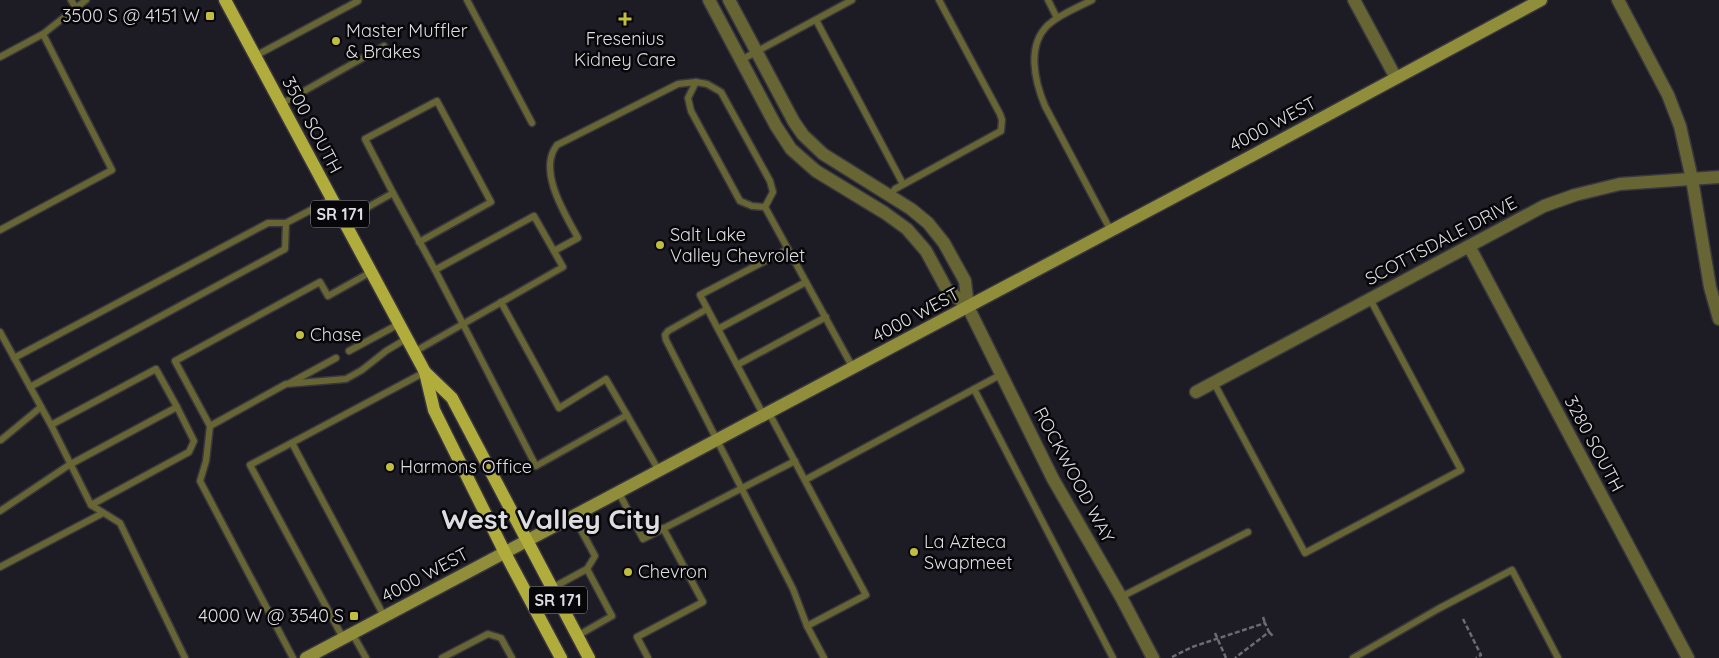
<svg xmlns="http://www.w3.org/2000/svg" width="1719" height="658" viewBox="0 0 1719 658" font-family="Quicksand,sans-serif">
<rect width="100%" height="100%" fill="#1d1b23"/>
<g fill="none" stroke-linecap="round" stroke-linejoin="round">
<defs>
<g id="lane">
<path d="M 71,0 L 76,8"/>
<path d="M 467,0 L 532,123"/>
<path d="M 1048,0 L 1057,18"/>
<path d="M 1092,0 C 1077,8 1060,14 1048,25 C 1026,46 1035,82 1045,106 L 1111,231"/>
<path d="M 816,20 L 903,184"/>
<path d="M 255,56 L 358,1"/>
<path d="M 0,57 L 43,34 L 86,0"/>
<path d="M 741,60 L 852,0"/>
<path d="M 696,82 L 707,84 L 721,92 L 770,181 L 773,192 L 765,207 L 752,206 L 740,201 L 691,111 L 688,98 Z"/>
<path d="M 281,104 L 384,46"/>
<path d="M 393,193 L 365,139 L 437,101 L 491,202 L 419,242"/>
<path d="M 890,196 L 895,189 L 1001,131 L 1002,120 L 1000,114 L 939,0"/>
<path d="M 765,207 L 853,368"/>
<path d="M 534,216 L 563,267 L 463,324 L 435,270 Z"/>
<path d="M 343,221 L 393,193 L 435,270"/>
<path d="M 0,230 L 112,170 L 43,34"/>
<path d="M 554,251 L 578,238 C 565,214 537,170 557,145 L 678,84 L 696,82"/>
<path d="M 501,302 L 559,408 L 606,379 L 627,415"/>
<path d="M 707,309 L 668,331 L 665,335 L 666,340 L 775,554 L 793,589 L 807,626"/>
<path d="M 718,329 L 806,282"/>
<path d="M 0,332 L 51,425 L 91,505 L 120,523 L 185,658"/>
<path d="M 349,351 L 399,324"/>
<path d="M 414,352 L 463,324 L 536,466 L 627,415 L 659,471"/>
<path d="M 14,358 L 268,223 L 286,223 L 332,199"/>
<path d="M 737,365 L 826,317"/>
<path d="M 290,383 L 336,358"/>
<path d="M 1214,383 L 1305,553 L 1461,470 L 1370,299"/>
<path d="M 30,387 L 285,249 L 286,223"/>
<path d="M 974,389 L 1113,658"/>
<path d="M 769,413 L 866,595 L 807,626 L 824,658"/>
<path d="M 764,416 L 700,295 L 788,249"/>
<path d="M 51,425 L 156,369 L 177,407"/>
<path d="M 210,426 L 286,384 L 346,379 L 362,370 L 386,351 L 406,339"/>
<path d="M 1,440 L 41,407"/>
<path d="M 292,443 L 384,616"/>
<path d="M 805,480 L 1002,374"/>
<path d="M 619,493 L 643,539 L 795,461"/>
<path d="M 0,511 L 69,465 L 177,407 L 194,441 L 189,452 L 91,505"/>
<path d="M 0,567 L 103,513"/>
<path d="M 552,588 L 587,569 L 595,556 L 574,517"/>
<path d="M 1121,597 L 1248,532"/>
<path d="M 352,633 L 366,658"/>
<path d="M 577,636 L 612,616 L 587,569"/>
<path d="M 343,638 L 250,465 L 425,372"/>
<path d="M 293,658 L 200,481 L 206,461 L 210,426 L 175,361 L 320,282 L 328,296 L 371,272"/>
<path d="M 442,658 L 488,634 L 501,638 L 512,658"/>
<path d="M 648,658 L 637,637 L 703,602 L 663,528"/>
<path d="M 1353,658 L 1438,609 L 1512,570 L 1558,658"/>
</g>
<g id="street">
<path d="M 709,0 L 776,126 L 791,149 L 816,171 L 885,213 L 907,229 L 926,251 L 946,288 L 968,307"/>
<path d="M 729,0 L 794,122 L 803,135 L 823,154 L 911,209 L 928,223 L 944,243 L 965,281 L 968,307 L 1053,479 L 1121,597 L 1153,658"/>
<path d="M 1354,0 L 1396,78"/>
<path d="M 1618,0 L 1668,95 L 1680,126 L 1692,179 L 1710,287 L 1719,319"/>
<path d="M 1469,246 L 1688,658"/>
<path d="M 1196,392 L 1544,206 L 1575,195 L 1620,184 L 1719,177"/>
</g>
<path id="secondary" d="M 306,658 L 1257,153 L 1541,0"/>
<g id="primary">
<path d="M 225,0 L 425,372 L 434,410 L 505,553 L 561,658"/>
<path d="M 425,372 L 452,398 L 589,658"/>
</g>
</defs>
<use href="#lane" stroke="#38363e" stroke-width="9"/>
<use href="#street" stroke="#38363e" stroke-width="15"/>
<use href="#secondary" stroke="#38363e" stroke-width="15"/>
<use href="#primary" stroke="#38363e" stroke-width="15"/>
<g stroke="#6d6b72" stroke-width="2.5" stroke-dasharray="5 2.5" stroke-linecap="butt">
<path d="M 1263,617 L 1265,623"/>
<path d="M 1463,619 L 1481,655 L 1476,658"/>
<path d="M 1269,632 L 1273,636"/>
<path d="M 1215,633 L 1226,658"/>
<path d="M 1172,657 L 1192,647 L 1265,623 L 1269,632 L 1235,658"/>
</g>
<use href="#lane" stroke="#666533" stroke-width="6"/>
<use href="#street" stroke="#666533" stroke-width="12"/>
<use href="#secondary" stroke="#908e3a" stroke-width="12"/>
<use href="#primary" stroke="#b1ad3d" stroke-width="12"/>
</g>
<g fill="#c1bd40" stroke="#07070a" stroke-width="2">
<rect x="205" y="11" width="10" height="10" rx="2.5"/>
<path d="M622.5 11.5h5v5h5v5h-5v5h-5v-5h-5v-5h5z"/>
<circle cx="336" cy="41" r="5"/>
<circle cx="660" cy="245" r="5"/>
<circle cx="300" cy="335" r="5"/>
<circle cx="390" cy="467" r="5"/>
<circle cx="914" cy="552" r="5"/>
<circle cx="628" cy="572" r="5"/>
<rect x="349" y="611" width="10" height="10" rx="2.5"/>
</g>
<g text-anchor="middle" stroke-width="5" stroke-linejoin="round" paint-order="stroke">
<g fill="#07070a" stroke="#9d9ca0" stroke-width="1">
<rect x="311" y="200.5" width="58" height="27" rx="4"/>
<rect x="529" y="586.5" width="58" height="27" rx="4"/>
</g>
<g font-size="16" font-weight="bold" fill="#dddce1">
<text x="340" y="220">SR 171</text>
<text x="558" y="606">SR 171</text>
</g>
<g font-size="18" fill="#dddce1" stroke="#07070a" text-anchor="start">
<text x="200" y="22" text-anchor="end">3500 S @ 4151 W</text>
<text x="346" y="37">Master Muffler<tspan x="346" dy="21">&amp; Brakes</tspan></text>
<text x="625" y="45" text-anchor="middle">Fresenius<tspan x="625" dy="21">Kidney Care</tspan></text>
<text x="670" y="241">Salt Lake<tspan x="670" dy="21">Valley Chevrolet</tspan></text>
<text x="310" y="341">Chase</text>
<text x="400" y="473">Harmons Office</text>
<text x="924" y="548">La Azteca<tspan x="924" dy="21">Swapmeet</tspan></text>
<text x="638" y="578">Chevron</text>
<text x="344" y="622" text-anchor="end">4000 W @ 3540 S</text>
</g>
<g font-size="18" fill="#dddce1" stroke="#07070a">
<text transform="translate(1273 124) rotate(-28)" y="6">4000 WEST</text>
<text transform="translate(312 125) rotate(62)" y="6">3500 SOUTH</text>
<text transform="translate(1441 241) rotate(-28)" y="6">SCOTTSDALE DRIVE</text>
<text transform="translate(916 315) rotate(-28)" y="6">4000 WEST</text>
<text transform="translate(1594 444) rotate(62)" y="6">3280 SOUTH</text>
<text transform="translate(1074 475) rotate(62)" y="6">ROCKWOOD WAY</text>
<text transform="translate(425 575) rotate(-28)" y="6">4000 WEST</text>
</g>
<g font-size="28" font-weight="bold" fill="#dddce1" stroke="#07070a">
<text x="551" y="529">West Valley City</text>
</g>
</g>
</svg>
